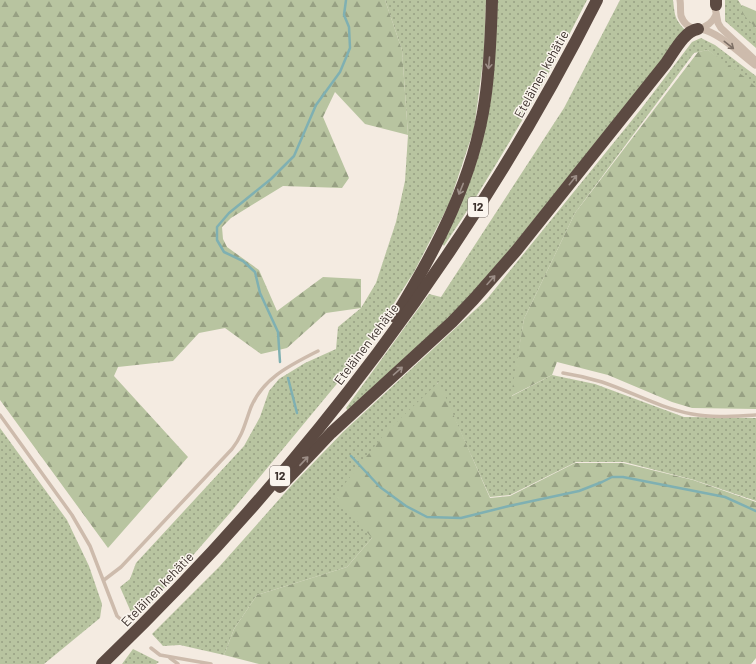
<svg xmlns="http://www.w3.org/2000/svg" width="756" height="664" viewBox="0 0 756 664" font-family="Barlow,sans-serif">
<defs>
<pattern id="grass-dots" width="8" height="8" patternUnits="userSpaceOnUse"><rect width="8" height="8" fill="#b8c4a0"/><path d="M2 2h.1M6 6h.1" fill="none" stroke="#97a083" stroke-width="1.8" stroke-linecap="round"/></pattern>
<pattern id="forest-firs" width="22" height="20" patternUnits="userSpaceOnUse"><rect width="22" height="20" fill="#b8c4a0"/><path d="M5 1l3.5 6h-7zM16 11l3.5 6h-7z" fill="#97a083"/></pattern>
</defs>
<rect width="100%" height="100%" fill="#f4ebe1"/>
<g fill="url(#grass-dots)">
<path d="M 385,0 L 486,0 L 484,54 L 474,129 L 449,204 L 414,272 L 373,336 L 340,380 L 230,513 L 159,594 L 134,619 L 120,587 L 130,579 L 136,563 L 244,446 L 260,417 L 269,391 L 279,379 L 305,363 L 336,349 L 338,327 L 361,308 L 376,283 L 396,222 L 405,181 L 408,135 L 402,50 Z"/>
<path d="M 497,0 L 587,0 C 544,85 497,167 444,246 L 442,243 L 460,207 L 476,157 Z"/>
<path d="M 620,0 L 673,0 C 675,15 674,18 685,30 L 663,59 L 482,284 L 443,323 L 348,411 L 346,408 L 429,294 L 441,297 L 564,108 Z"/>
<path d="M 725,0 L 738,0 L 756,28 L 756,48 L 725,21 Z"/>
<path d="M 701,38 L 715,45 L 756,76 L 756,90 L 708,50 L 694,53 L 575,213 L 524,319 L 512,396 L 552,375 L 595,384 L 684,417 L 756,418 L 756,501 L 694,480 L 624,462 L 576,462 L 510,495 L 490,497 L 438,382 L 372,538 L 347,567 L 257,595 L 234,629 L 224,655 L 180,645 L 163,646 L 152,634 L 219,567 L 291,486 L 343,432 L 487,299 L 641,109 L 692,42 Z"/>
<path d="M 0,428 L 67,520 L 89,566 L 102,604 L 100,618 L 44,664 L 0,664 Z"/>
<path d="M 133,649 L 159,662 L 156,664 L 122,664 Z"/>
</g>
<g fill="url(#forest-firs)">
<path d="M 0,0 L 385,0 L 402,50 L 408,135 L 365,124 L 335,92 L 323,117 L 349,178 L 342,188 L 283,186 L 231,218 L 222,227 L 223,239 L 227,247 L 259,270 L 277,311 L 323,277 L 361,279 L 361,308 L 326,313 L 287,348 L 261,354 L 225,328 L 199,333 L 173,361 L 118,367 L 114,376 L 188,457 L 108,548 L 0,400 Z"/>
<path d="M 742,5 L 756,11 L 756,28 L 742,13 Z"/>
<path d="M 708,50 L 746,78 L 756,87 L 756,409 L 692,408 L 672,402 L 608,375 L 557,362 L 552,375 L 511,396 L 524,319 L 575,213 L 698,52 Z"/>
<path d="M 439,382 L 490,498 L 510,496 L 575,463 L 623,463 L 693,480 L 756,502 L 756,658 L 751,664 L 259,664 L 224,655 L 234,629 L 257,595 L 347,567 L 372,538 L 335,496 L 386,432 Z"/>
</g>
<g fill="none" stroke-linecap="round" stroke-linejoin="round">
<g stroke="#7fb0b2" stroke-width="2.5">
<path d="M 280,362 L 278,332 L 260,293 L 255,272 L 243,261 L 224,252 L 217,240 L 217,227 L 229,213 L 271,179 L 294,156 L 316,105 L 340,72 L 350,48 L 349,27 L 344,15 L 346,0"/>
<path d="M 288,378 L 297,413"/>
<path d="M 351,456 L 380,487 L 406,506 L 427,517 L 461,518 L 509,506 L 579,491 L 602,482 L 612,477 L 623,477 L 725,497 L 756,511"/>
</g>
<g stroke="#cdbbac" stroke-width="3.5">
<path d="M 563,373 C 576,375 589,378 602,382 C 632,392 660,408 692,414 C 713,418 735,416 756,415"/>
<path d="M 0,415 L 72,515 L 90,546 L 117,616 L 125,623"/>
<path d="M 104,580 L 121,567 L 232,449 C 243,435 245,423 251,407 C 264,377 291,365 318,351"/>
<path d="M 151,648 L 160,655 L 211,664"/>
<path d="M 170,658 L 178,664"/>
</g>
<g stroke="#cdbbac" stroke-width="7">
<path d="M 680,0 C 681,5 680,11 681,16 C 688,35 709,30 716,15"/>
<path d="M 714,2 L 718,23 L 721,28 L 756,61"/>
<path d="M 701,29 C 720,33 739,53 755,65"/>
</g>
<g stroke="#5c4a42" stroke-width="12">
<path d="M 716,5 L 716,0"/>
<path d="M 395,317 C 436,250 474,178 485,100 C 490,67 491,33 492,0"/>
<path d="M 280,487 L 331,433 L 452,322 L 474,299 L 516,251 L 666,63 C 674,52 684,31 698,29"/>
<path d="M 102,664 C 302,472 472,248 597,0"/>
</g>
</g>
<defs><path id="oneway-shaft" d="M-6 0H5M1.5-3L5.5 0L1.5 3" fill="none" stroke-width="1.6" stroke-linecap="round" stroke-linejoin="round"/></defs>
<use stroke="#7d6f65" href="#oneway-shaft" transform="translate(729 45) rotate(38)"/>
<g stroke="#9c8e87">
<use href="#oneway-shaft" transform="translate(489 63) rotate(95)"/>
<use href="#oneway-shaft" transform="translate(573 180) rotate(-51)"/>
<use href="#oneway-shaft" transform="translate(461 189) rotate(112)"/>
<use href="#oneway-shaft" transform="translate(491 280) rotate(-48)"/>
<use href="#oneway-shaft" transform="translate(398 371) rotate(-41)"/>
<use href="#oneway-shaft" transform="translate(304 461) rotate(-47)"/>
</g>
<g text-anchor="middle" stroke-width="3" stroke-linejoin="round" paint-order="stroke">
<g fill="#fbf5ee" stroke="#756b66" stroke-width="1">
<rect x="468" y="197" width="20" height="20" rx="3"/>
<rect x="270" y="466" width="20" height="20" rx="3"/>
</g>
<g font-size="12" font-weight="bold" fill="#3b302b">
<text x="478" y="211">12</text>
<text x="280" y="480">12</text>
</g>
<g font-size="13" fill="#3b302b" stroke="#fbf5ee">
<text transform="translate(541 74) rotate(-61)" y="5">Eteläinen kehätie</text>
<text transform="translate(366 344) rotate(-53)" y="5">Eteläinen kehätie</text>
<text transform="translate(157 589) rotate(-46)" y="5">Eteläinen kehätie</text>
</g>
</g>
</svg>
